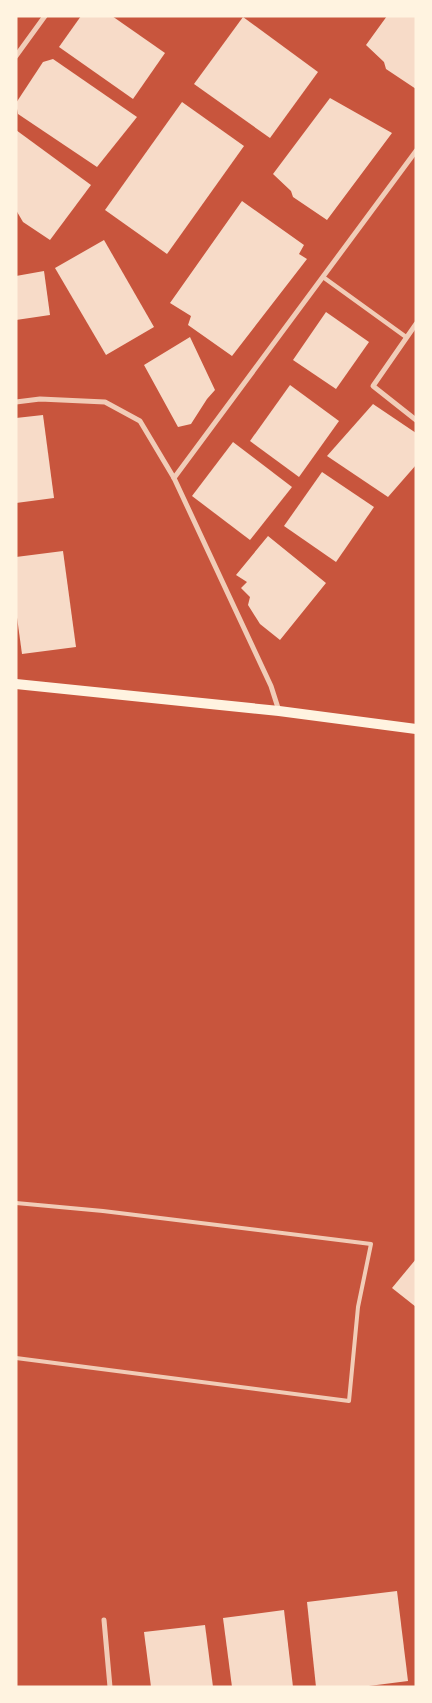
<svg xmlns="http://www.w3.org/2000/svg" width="432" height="1703" viewBox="0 0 432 1703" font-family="'Nunito Sans',sans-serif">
<rect width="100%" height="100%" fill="#c8553d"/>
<g fill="#f7dbc8">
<path d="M 81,16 L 112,16 L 165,53 L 133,99 L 59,47 Z"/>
<path d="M 387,16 L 416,16 L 416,89 L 386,69 L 384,62 L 366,45 Z"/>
<path d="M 243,17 L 318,72 L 270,138 L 194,84 Z"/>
<path d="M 53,59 L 137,117 L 97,167 L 18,114 L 16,103 L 43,62 Z"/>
<path d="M 330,98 L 392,133 L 327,220 L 293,197 L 291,191 L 273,174 Z"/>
<path d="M 182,102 L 244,146 L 167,254 L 105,210 Z"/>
<path d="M 16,130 L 91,185 L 50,240 L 23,222 L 16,210 Z"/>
<path d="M 242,201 L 304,245 L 299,254 L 307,259 L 232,356 L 188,325 L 191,316 L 170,303 Z"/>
<path d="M 104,240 L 154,327 L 106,355 L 55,268 Z"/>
<path d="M 44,271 L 50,315 L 16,320 L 16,276 Z"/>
<path d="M 326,312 L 369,342 L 336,389 L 293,360 Z"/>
<path d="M 190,337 L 215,390 L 207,399 L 191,424 L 178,427 L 144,365 Z"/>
<path d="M 290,385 L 339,421 L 299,477 L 250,441 Z"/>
<path d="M 373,404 L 416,433 L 416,465 L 388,497 L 327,456 Z"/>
<path d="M 43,415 L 54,498 L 16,503 L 16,418 Z"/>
<path d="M 233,442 L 292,487 L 250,540 L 192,496 Z"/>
<path d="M 322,472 L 374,507 L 336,562 L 284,526 Z"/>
<path d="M 268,536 L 326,583 L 280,640 L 260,624 L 248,605 L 250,597 L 241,588 L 247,582 L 236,575 Z"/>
<path d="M 63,551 L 76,647 L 22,654 L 16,610 L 16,557 Z"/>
<path d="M 416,1259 L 416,1307 L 392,1288 Z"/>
<path d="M 397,1591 L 408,1681 L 361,1687 L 316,1687 L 307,1602 Z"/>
<path d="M 284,1610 L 293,1687 L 232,1687 L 223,1618 Z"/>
<path d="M 205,1625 L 213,1687 L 151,1687 L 144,1632 Z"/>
</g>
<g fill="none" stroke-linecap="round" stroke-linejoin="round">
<path stroke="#f1ccb7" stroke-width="4" d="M 16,1203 L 103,1211 L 371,1244 L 358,1307 L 349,1401 L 16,1358"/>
<path stroke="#f1ccb7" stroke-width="4.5" d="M 323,277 L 406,337"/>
<g stroke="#f1ccb7" stroke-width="5">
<path d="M 16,56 L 45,16"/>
<path d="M 416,324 L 373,386 L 416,420"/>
<path d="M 16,402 L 40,399 L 105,402 L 140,421 L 174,478 L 271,686 L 279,711"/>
<path d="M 174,478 L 416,151"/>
<path d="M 104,1620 L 110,1687"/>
</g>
<path stroke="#fff3e0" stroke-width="10" d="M 16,684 L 279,711 L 416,729"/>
</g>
<rect width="432" height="1703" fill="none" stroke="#fff3e0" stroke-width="35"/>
</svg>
